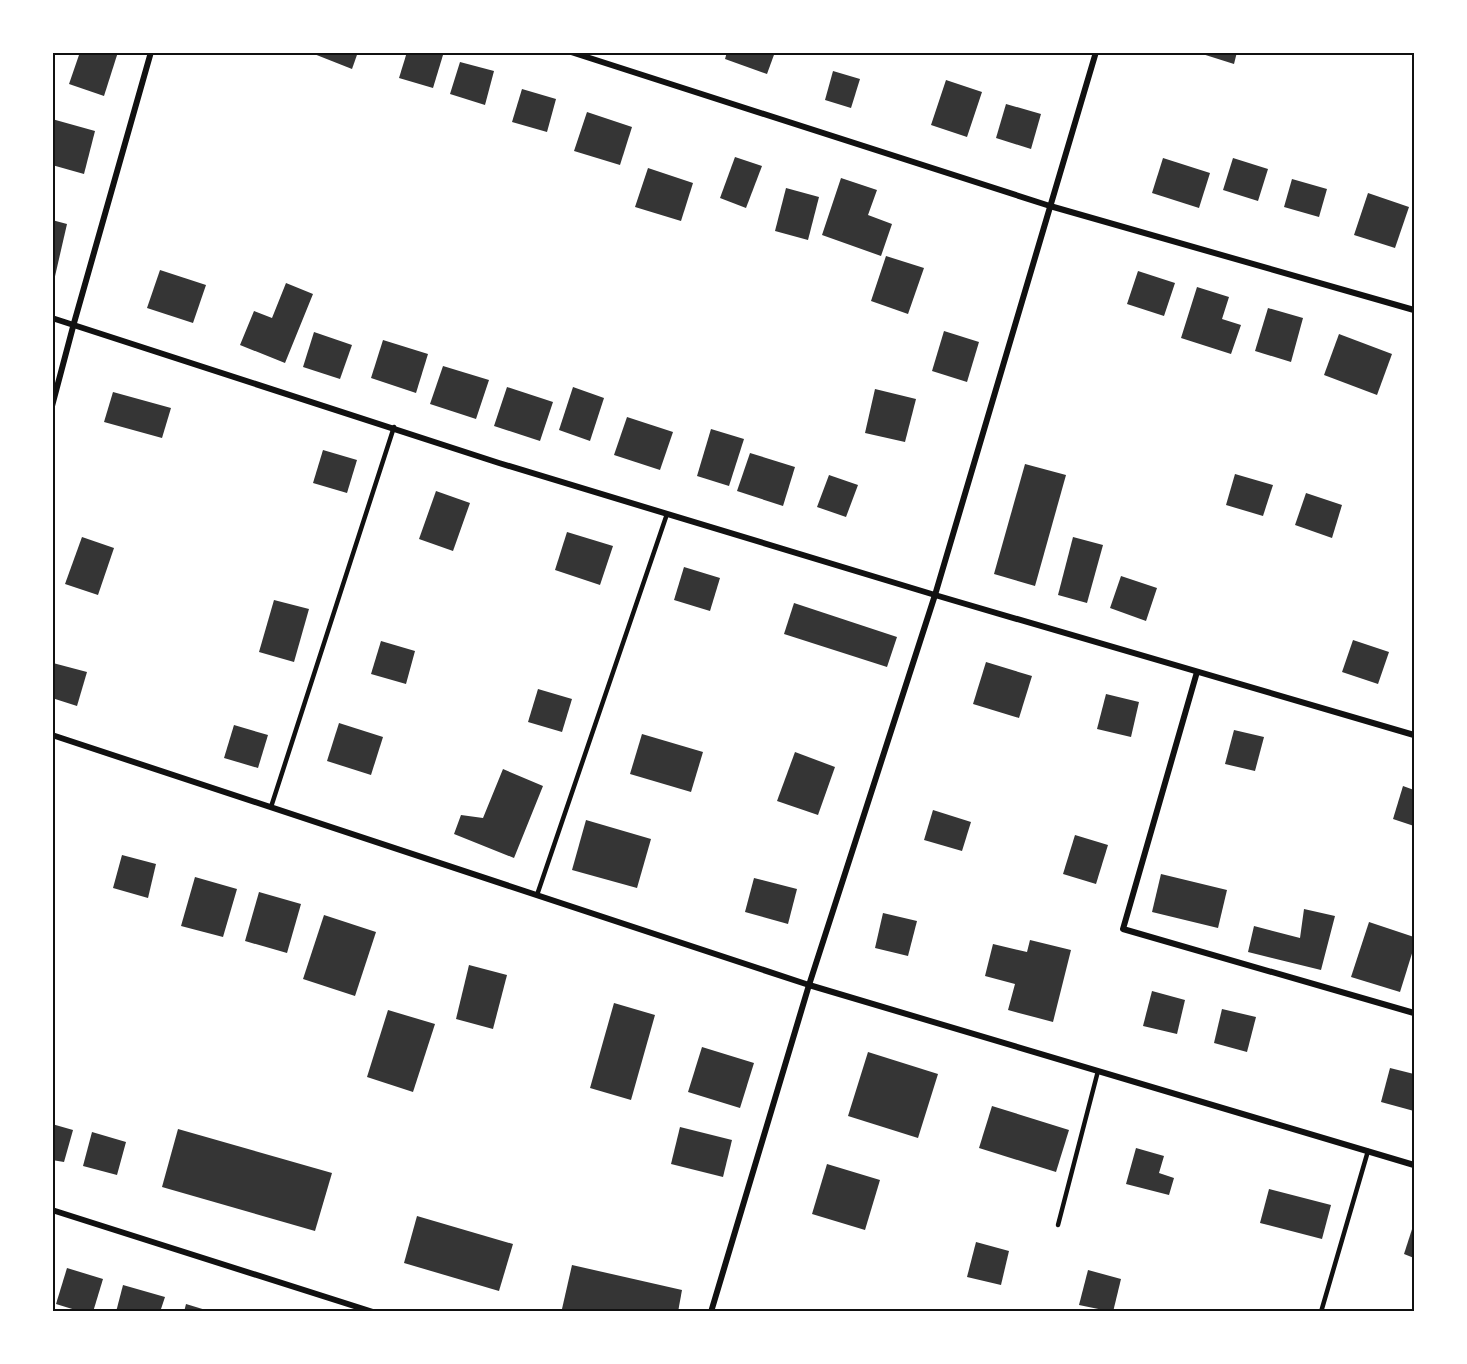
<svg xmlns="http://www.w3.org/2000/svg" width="1467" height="1364" viewBox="0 0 1467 1364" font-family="'Times New Roman',serif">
<rect width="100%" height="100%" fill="#fff"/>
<g fill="#353535">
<path d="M 80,52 L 118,52 L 104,96 L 69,84 Z"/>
<path d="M 309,52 L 358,52 L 352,69 Z"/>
<path d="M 407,52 L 435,52 L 443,55 L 433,88 L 399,78 Z"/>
<path d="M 727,52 L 775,52 L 767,74 L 725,59 Z"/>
<path d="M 1196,52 L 1237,52 L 1234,64 Z"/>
<path d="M 460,62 L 494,71 L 485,105 L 450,94 Z"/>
<path d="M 833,71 L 860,79 L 851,108 L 825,100 Z"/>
<path d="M 946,80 L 982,92 L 967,137 L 931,125 Z"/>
<path d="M 522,89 L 556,99 L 547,132 L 512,122 Z"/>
<path d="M 1006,104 L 1041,114 L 1031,149 L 996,138 Z"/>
<path d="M 587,112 L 632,127 L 620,165 L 574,151 Z"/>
<path d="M 52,119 L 95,131 L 84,174 L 52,165 Z"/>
<path d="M 735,157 L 762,166 L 746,208 L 720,198 Z"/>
<path d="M 1163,158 L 1210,173 L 1199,208 L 1152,193 Z"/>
<path d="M 1233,158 L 1268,169 L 1258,201 L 1223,190 Z"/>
<path d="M 648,168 L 693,183 L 681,221 L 635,207 Z"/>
<path d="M 841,178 L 877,190 L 868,215 L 892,224 L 881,256 L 822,235 Z"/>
<path d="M 1292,179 L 1327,189 L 1319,217 L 1284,207 Z"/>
<path d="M 786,188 L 819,197 L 808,240 L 775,231 Z"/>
<path d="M 1368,193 L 1409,207 L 1395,248 L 1354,235 Z"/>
<path d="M 52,220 L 67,224 L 53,285 L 52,285 Z"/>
<path d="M 886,256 L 924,268 L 908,314 L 871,301 Z"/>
<path d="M 160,270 L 206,285 L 193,323 L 147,308 Z"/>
<path d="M 1138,271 L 1175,283 L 1164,316 L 1127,304 Z"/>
<path d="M 286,283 L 313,294 L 285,363 L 240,345 L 254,311 L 272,318 Z"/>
<path d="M 1197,287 L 1229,297 L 1222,319 L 1241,325 L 1231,354 L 1181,338 Z"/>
<path d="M 1268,308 L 1303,318 L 1291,362 L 1255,351 Z"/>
<path d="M 944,331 L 979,342 L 967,382 L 932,371 Z"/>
<path d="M 314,332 L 352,345 L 340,379 L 303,367 Z"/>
<path d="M 1339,334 L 1392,354 L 1377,395 L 1324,375 Z"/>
<path d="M 383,340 L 428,354 L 416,393 L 371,378 Z"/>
<path d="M 443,366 L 489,380 L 476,419 L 430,404 Z"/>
<path d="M 507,387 L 553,402 L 540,441 L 494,426 Z"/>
<path d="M 573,387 L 604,398 L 590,441 L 559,430 Z"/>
<path d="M 875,389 L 916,399 L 905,442 L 865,433 Z"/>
<path d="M 113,392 L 171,408 L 162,438 L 104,422 Z"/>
<path d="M 627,417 L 673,432 L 660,470 L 614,455 Z"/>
<path d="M 711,429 L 744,439 L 729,486 L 697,476 Z"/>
<path d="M 323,450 L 357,460 L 347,493 L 313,483 Z"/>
<path d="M 750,453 L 795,467 L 783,506 L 737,491 Z"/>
<path d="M 1025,464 L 1066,475 L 1035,586 L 994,574 Z"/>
<path d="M 1235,474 L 1273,485 L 1263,516 L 1226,505 Z"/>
<path d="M 829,475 L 858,485 L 846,517 L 817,507 Z"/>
<path d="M 436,491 L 470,503 L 453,551 L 419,539 Z"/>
<path d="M 1306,493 L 1342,505 L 1332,538 L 1295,525 Z"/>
<path d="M 567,532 L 613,546 L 600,585 L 555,570 Z"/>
<path d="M 82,537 L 114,548 L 98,595 L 65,584 Z"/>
<path d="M 1073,537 L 1103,545 L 1087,603 L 1058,595 Z"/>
<path d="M 684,567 L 720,578 L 710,611 L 674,600 Z"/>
<path d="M 1121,576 L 1157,588 L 1146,621 L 1110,608 Z"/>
<path d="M 274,600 L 309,609 L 294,662 L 259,652 Z"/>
<path d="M 794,603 L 897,637 L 887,667 L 784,634 Z"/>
<path d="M 1353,640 L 1389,652 L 1378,684 L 1342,672 Z"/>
<path d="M 381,641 L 415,651 L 406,684 L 371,674 Z"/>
<path d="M 986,662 L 1032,676 L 1019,718 L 973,704 Z"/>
<path d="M 53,663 L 87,672 L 77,706 L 52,698 Z"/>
<path d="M 538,689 L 572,699 L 562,732 L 528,722 Z"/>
<path d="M 1106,694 L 1139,702 L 1131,737 L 1097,729 Z"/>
<path d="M 339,723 L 383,737 L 371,775 L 327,761 Z"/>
<path d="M 234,725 L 268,735 L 258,768 L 224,758 Z"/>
<path d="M 1234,730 L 1264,737 L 1255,771 L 1225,764 Z"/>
<path d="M 642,734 L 703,752 L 691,792 L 630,774 Z"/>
<path d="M 795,752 L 835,767 L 818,815 L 777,801 Z"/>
<path d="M 503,769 L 543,786 L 514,858 L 454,834 L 461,815 L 483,818 Z"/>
<path d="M 1403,786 L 1414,790 L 1414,826 L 1393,819 Z"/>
<path d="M 933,810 L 971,822 L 962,851 L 924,840 Z"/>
<path d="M 586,820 L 651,839 L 637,888 L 572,870 Z"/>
<path d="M 1075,835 L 1108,845 L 1096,884 L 1063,874 Z"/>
<path d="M 122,855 L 156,864 L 148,898 L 113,888 Z"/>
<path d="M 1161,874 L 1227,890 L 1218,928 L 1152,912 Z"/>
<path d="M 195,877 L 237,889 L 223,937 L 181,926 Z"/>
<path d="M 754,878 L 797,889 L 788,924 L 745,912 Z"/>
<path d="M 259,892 L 301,904 L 287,953 L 245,941 Z"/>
<path d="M 1304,909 L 1335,916 L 1321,970 L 1248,952 L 1254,926 L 1300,938 Z"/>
<path d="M 883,913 L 917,921 L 908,956 L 875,948 Z"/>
<path d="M 324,915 L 376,932 L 355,996 L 303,979 Z"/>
<path d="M 1369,922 L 1414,937 L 1414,947 L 1400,992 L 1351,977 Z"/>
<path d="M 1030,940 L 1071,950 L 1053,1022 L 1008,1010 L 1015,984 L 985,976 L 993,944 L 1027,952 Z"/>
<path d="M 469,965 L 507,975 L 493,1029 L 456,1019 Z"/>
<path d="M 1152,991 L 1185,1000 L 1177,1034 L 1143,1026 Z"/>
<path d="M 614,1003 L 655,1015 L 631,1100 L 590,1088 Z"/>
<path d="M 1222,1009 L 1256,1017 L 1247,1052 L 1214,1043 Z"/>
<path d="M 388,1010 L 435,1024 L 413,1092 L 367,1077 Z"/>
<path d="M 702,1047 L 754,1063 L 740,1108 L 688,1092 Z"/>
<path d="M 868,1052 L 938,1074 L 918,1138 L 848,1116 Z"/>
<path d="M 1390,1068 L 1414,1074 L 1414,1111 L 1381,1102 Z"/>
<path d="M 992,1106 L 1069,1130 L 1056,1172 L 979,1148 Z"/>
<path d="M 52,1124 L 73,1130 L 64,1162 L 52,1160 Z"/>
<path d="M 680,1127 L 732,1140 L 723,1177 L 671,1164 Z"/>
<path d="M 178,1129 L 332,1173 L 315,1231 L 162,1187 Z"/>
<path d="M 92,1132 L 126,1142 L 117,1175 L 83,1166 Z"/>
<path d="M 1136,1148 L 1164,1156 L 1159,1173 L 1174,1178 L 1169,1195 L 1126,1184 Z"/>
<path d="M 827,1164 L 880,1180 L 865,1230 L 812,1214 Z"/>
<path d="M 1269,1189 L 1331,1205 L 1322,1239 L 1260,1223 Z"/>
<path d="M 417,1216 L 513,1244 L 499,1291 L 404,1263 Z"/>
<path d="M 1414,1223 L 1414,1258 L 1404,1254 Z"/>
<path d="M 976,1242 L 1009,1251 L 1001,1285 L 967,1277 Z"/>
<path d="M 572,1265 L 682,1290 L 678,1312 L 573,1312 L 562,1309 Z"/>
<path d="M 67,1268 L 103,1279 L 93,1312 L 82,1312 L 56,1304 Z"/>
<path d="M 1088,1270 L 1121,1279 L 1113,1312 L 1079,1305 Z"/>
<path d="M 123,1285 L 165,1297 L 160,1312 L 116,1312 Z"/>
<path d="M 186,1304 L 209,1311 L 208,1312 L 184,1312 Z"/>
</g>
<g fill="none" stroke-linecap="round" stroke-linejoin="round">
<g stroke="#111" stroke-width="4.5">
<path d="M 271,807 L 394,427"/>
<path d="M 537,895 L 667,514"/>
<path d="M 1058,1225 L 1098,1071"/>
<path d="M 1321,1312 L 1368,1151"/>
</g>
<g stroke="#111" stroke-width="6">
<path d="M 571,52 L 1050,206 L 1414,310"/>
<path d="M 52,318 L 499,463 L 935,595 L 1414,735"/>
<path d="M 52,406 L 74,323 L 151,52"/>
<path d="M 1197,672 L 1123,929 L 1414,1013"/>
<path d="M 52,735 L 809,985 L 1414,1165"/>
<path d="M 52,1210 L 373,1312"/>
<path d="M 711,1312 L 809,985 L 935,595 L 1096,52"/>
</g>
</g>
<rect width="1467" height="1364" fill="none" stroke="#ffffff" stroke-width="108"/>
<rect x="54" y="54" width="1359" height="1256" fill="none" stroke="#111" stroke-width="2"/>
</svg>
